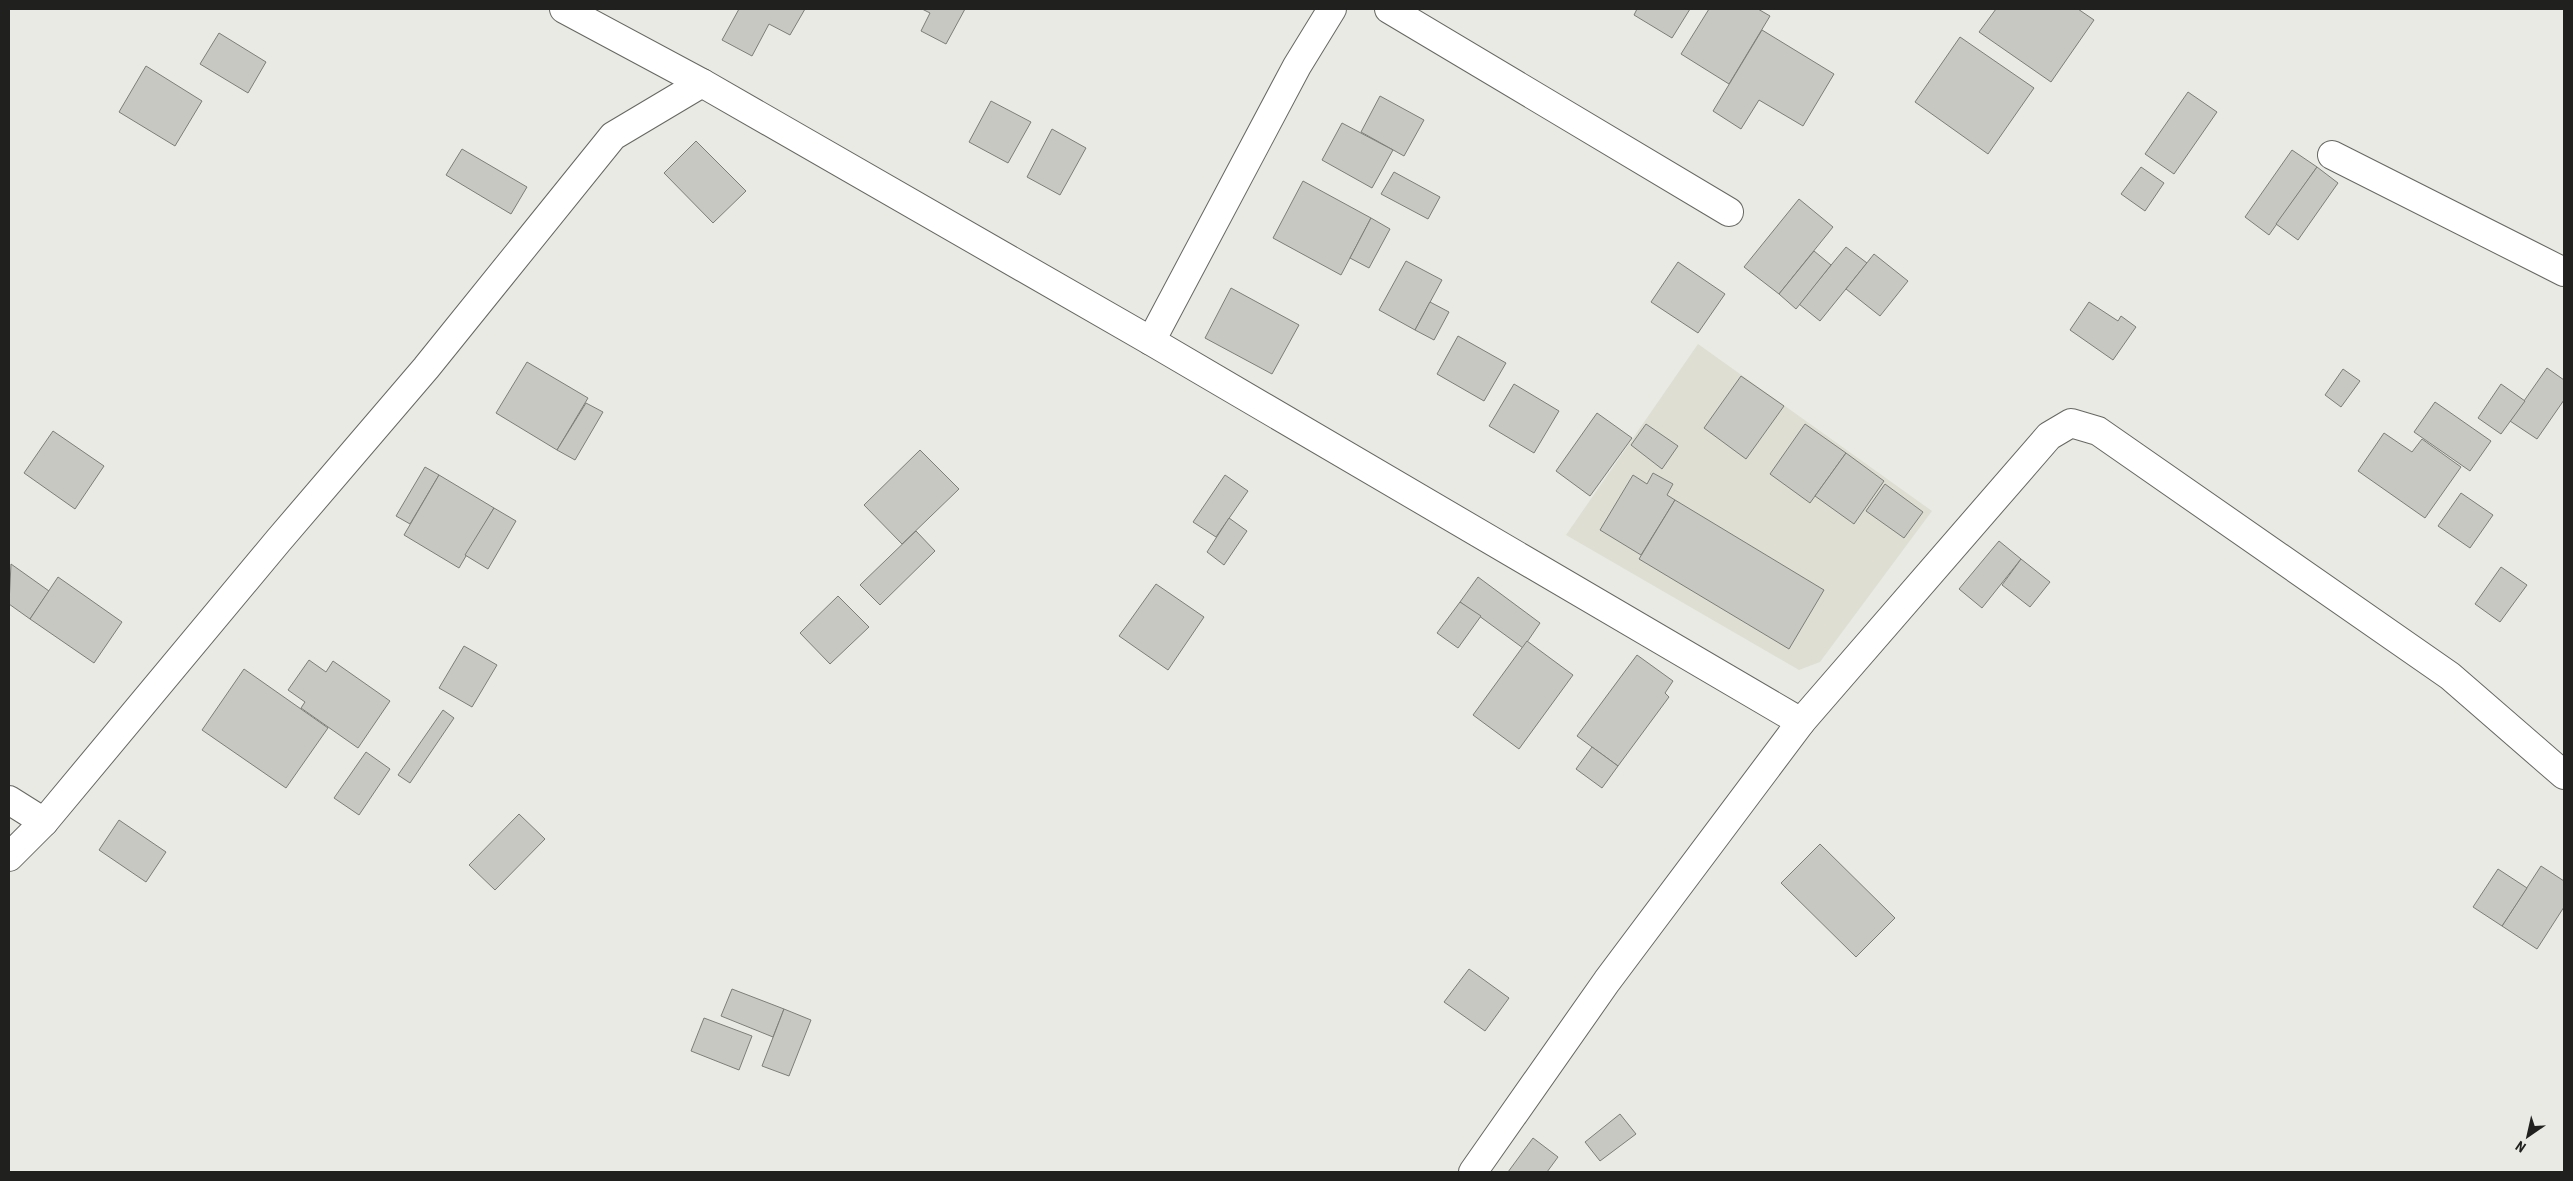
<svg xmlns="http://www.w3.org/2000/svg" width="2573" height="1181" viewBox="0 0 2573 1181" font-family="'Roboto Condensed',sans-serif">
<rect width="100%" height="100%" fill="#e9eae4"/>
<path fill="#dedfd2" d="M 1698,344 L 1932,511 L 1820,662 L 1799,670 L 1566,535 Z"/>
<g fill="#c7c8c2" stroke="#7d7e78">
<path d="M 739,9 L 805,9 L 790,35 L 769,24 L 752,56 L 722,40 Z"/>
<path d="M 922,9 L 965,9 L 946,44 L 921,31 L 930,13 Z"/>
<path d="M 1637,9 L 1690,9 L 1672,38 L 1634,15 Z"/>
<path d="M 1709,9 L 1758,9 L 1770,16 L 1729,84 L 1681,54 Z"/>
<path d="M 1996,9 L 2078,9 L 2094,20 L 2051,82 L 1979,32 Z"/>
<path d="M 1762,30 L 1834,74 L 1803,126 L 1759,100 L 1741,129 L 1713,111 Z"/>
<path d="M 219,33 L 266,62 L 248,93 L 200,64 Z"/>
<path d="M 1960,37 L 2034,88 L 1988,154 L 1915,102 Z"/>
<path d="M 146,66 L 202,101 L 175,146 L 119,112 Z"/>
<path d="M 2188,92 L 2217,112 L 2174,174 L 2145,154 Z"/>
<path d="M 1380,96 L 1424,120 L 1404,156 L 1361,132 Z"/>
<path d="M 991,101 L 1031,122 L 1008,163 L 969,142 Z"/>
<path d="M 1342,123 L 1393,150 L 1372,188 L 1322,160 Z"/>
<path d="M 1052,129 L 1086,148 L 1060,195 L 1027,177 Z"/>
<path d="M 696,141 L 746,191 L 713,223 L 664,173 Z"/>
<path d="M 462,149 L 527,187 L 511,214 L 446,175 Z"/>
<path d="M 2292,150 L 2317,167 L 2269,235 L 2245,217 Z"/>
<path d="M 2141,167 L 2164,183 L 2145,211 L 2121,194 Z"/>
<path d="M 2317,167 L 2338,183 L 2298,240 L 2276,224 Z"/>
<path d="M 1394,172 L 1440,197 L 1428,219 L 1381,194 Z"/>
<path d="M 1303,181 L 1371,218 L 1341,275 L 1273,238 Z"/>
<path d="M 1799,199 L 1833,227 L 1779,294 L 1744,267 Z"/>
<path d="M 1371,218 L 1390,229 L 1369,268 L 1350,258 Z"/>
<path d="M 1846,247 L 1867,263 L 1820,321 L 1799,304 Z"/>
<path d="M 1814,251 L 1831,265 L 1796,309 L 1779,294 Z"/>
<path d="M 1874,254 L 1908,281 L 1880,316 L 1846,289 Z"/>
<path d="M 1406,261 L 1442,280 L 1415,330 L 1379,310 Z"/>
<path d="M 1678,262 L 1725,294 L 1698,333 L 1651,302 Z"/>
<path d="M 1231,288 L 1299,325 L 1272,374 L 1205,338 Z"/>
<path d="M 1430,302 L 1449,312 L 1434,340 L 1415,330 Z"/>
<path d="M 2089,302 L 2118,321 L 2121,316 L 2136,327 L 2113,360 L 2070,330 Z"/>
<path d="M 1458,336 L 1506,363 L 1484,401 L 1437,374 Z"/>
<path d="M 527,362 L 588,398 L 557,450 L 496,413 Z"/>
<path d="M 2547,368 L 2564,380 L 2564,400 L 2537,439 L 2510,421 Z"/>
<path d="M 2343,369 L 2360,381 L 2341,407 L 2325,395 Z"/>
<path d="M 1741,376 L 1784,406 L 1746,459 L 1704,428 Z"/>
<path d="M 1514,384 L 1559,411 L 1534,453 L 1489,426 Z"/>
<path d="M 2501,384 L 2525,401 L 2501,434 L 2478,418 Z"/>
<path d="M 2435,402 L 2491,441 L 2470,471 L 2414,432 Z"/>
<path d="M 586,403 L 603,412 L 575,460 L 557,450 Z"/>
<path d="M 1597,413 L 1632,438 L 1590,496 L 1556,471 Z"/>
<path d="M 1646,424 L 1678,446 L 1662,469 L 1631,445 Z"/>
<path d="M 1805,424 L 1846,453 L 1810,503 L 1770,474 Z"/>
<path d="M 53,431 L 104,466 L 75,509 L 24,473 Z"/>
<path d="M 2384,433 L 2412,452 L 2422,439 L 2461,467 L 2425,518 L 2358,471 Z"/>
<path d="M 920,450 L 959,489 L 902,544 L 864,505 Z"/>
<path d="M 1846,453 L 1884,481 L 1854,524 L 1815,496 Z"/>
<path d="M 425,467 L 439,475 L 410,524 L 396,516 Z"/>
<path d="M 1653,473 L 1673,484 L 1667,495 L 1675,500 L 1641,555 L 1600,530 L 1633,475 L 1647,484 Z"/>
<path d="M 439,475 L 494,508 L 459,568 L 404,535 Z"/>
<path d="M 1225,475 L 1248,491 L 1216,537 L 1193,522 Z"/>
<path d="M 1885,484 L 1923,512 L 1904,538 L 1866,511 Z"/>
<path d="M 2461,493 L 2493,515 L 2470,548 L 2438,526 Z"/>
<path d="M 1675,500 L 1824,590 L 1789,649 L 1639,559 Z"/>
<path d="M 494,508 L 516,521 L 488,569 L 465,555 Z"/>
<path d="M 1229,518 L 1247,531 L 1224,565 L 1207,552 Z"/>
<path d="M 916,531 L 935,551 L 880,605 L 860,585 Z"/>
<path d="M 1999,541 L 2021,559 L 1982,608 L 1959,589 Z"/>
<path d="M 2021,559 L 2050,582 L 2030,607 L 2002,585 Z"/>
<path d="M 11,564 L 49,591 L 30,619 L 9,604 Z"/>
<path d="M 2501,567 L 2527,585 L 2500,622 L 2475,604 Z"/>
<path d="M 58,577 L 122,622 L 94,663 L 30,619 Z"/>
<path d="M 1478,577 L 1540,623 L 1523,648 L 1460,602 Z"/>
<path d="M 1156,584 L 1204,617 L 1168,670 L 1119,636 Z"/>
<path d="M 838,596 L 869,627 L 830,664 L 800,633 Z"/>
<path d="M 1460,602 L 1481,616 L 1458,648 L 1437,633 Z"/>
<path d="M 1527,641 L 1573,675 L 1519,749 L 1473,715 Z"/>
<path d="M 464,646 L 497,665 L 472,707 L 439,688 Z"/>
<path d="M 1637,655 L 1673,681 L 1665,693 L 1669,697 L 1618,766 L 1577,736 Z"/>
<path d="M 309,660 L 326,672 L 333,661 L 390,701 L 358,748 L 301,708 L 305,702 L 288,690 Z"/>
<path d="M 244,669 L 328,728 L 286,788 L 202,730 Z"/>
<path d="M 443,710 L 454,718 L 410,783 L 398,775 Z"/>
<path d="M 1592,747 L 1618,766 L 1602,788 L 1576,769 Z"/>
<path d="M 366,752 L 390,769 L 359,815 L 334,798 Z"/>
<path d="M 519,814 L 545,839 L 495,890 L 469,865 Z"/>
<path d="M 119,820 L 166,852 L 146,882 L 99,850 Z"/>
<path d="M 1820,844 L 1895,918 L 1856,957 L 1781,883 Z"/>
<path d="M 2541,866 L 2564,881 L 2564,907 L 2537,949 L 2502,926 Z"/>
<path d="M 2498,869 L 2527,888 L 2502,926 L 2473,907 Z"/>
<path d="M 1469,969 L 1509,998 L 1485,1031 L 1444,1002 Z"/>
<path d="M 732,989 L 784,1009 L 773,1037 L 721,1016 Z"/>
<path d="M 784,1009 L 811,1020 L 789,1076 L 762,1066 Z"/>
<path d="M 704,1018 L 752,1036 L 739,1070 L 691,1051 Z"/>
<path d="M 1620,1114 L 1636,1134 L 1600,1161 L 1585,1142 Z"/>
<path d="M 1533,1138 L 1558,1157 L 1547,1172 L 1508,1172 Z"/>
</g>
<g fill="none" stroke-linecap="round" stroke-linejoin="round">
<defs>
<g id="minor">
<path d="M 564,9 L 702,83 L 1151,341 L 1801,722 L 2049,436 L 2071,423 L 2098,431 L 2450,676 L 2564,775"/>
<path d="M 1389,9 L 1729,212"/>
<path d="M 2332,155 L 2564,272"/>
<path d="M 1151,341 L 1297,66 L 1332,9"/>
<path d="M 9,800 L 44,822"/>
<path d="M 9,857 L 44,822 L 278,541 L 426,368 L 613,136 L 702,83"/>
<path d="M 1473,1172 L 1607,981 L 1801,722"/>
</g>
</defs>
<use href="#minor" stroke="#676762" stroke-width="30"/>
<use href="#minor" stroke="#fff" stroke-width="28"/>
</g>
<rect width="2573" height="1181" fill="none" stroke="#20211e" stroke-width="20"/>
<g transform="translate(2528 1136) rotate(214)" stroke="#e9eae4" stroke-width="4" paint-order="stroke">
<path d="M0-4L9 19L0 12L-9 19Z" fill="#20211e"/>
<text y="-8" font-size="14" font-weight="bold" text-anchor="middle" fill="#20211e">N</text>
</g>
</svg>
